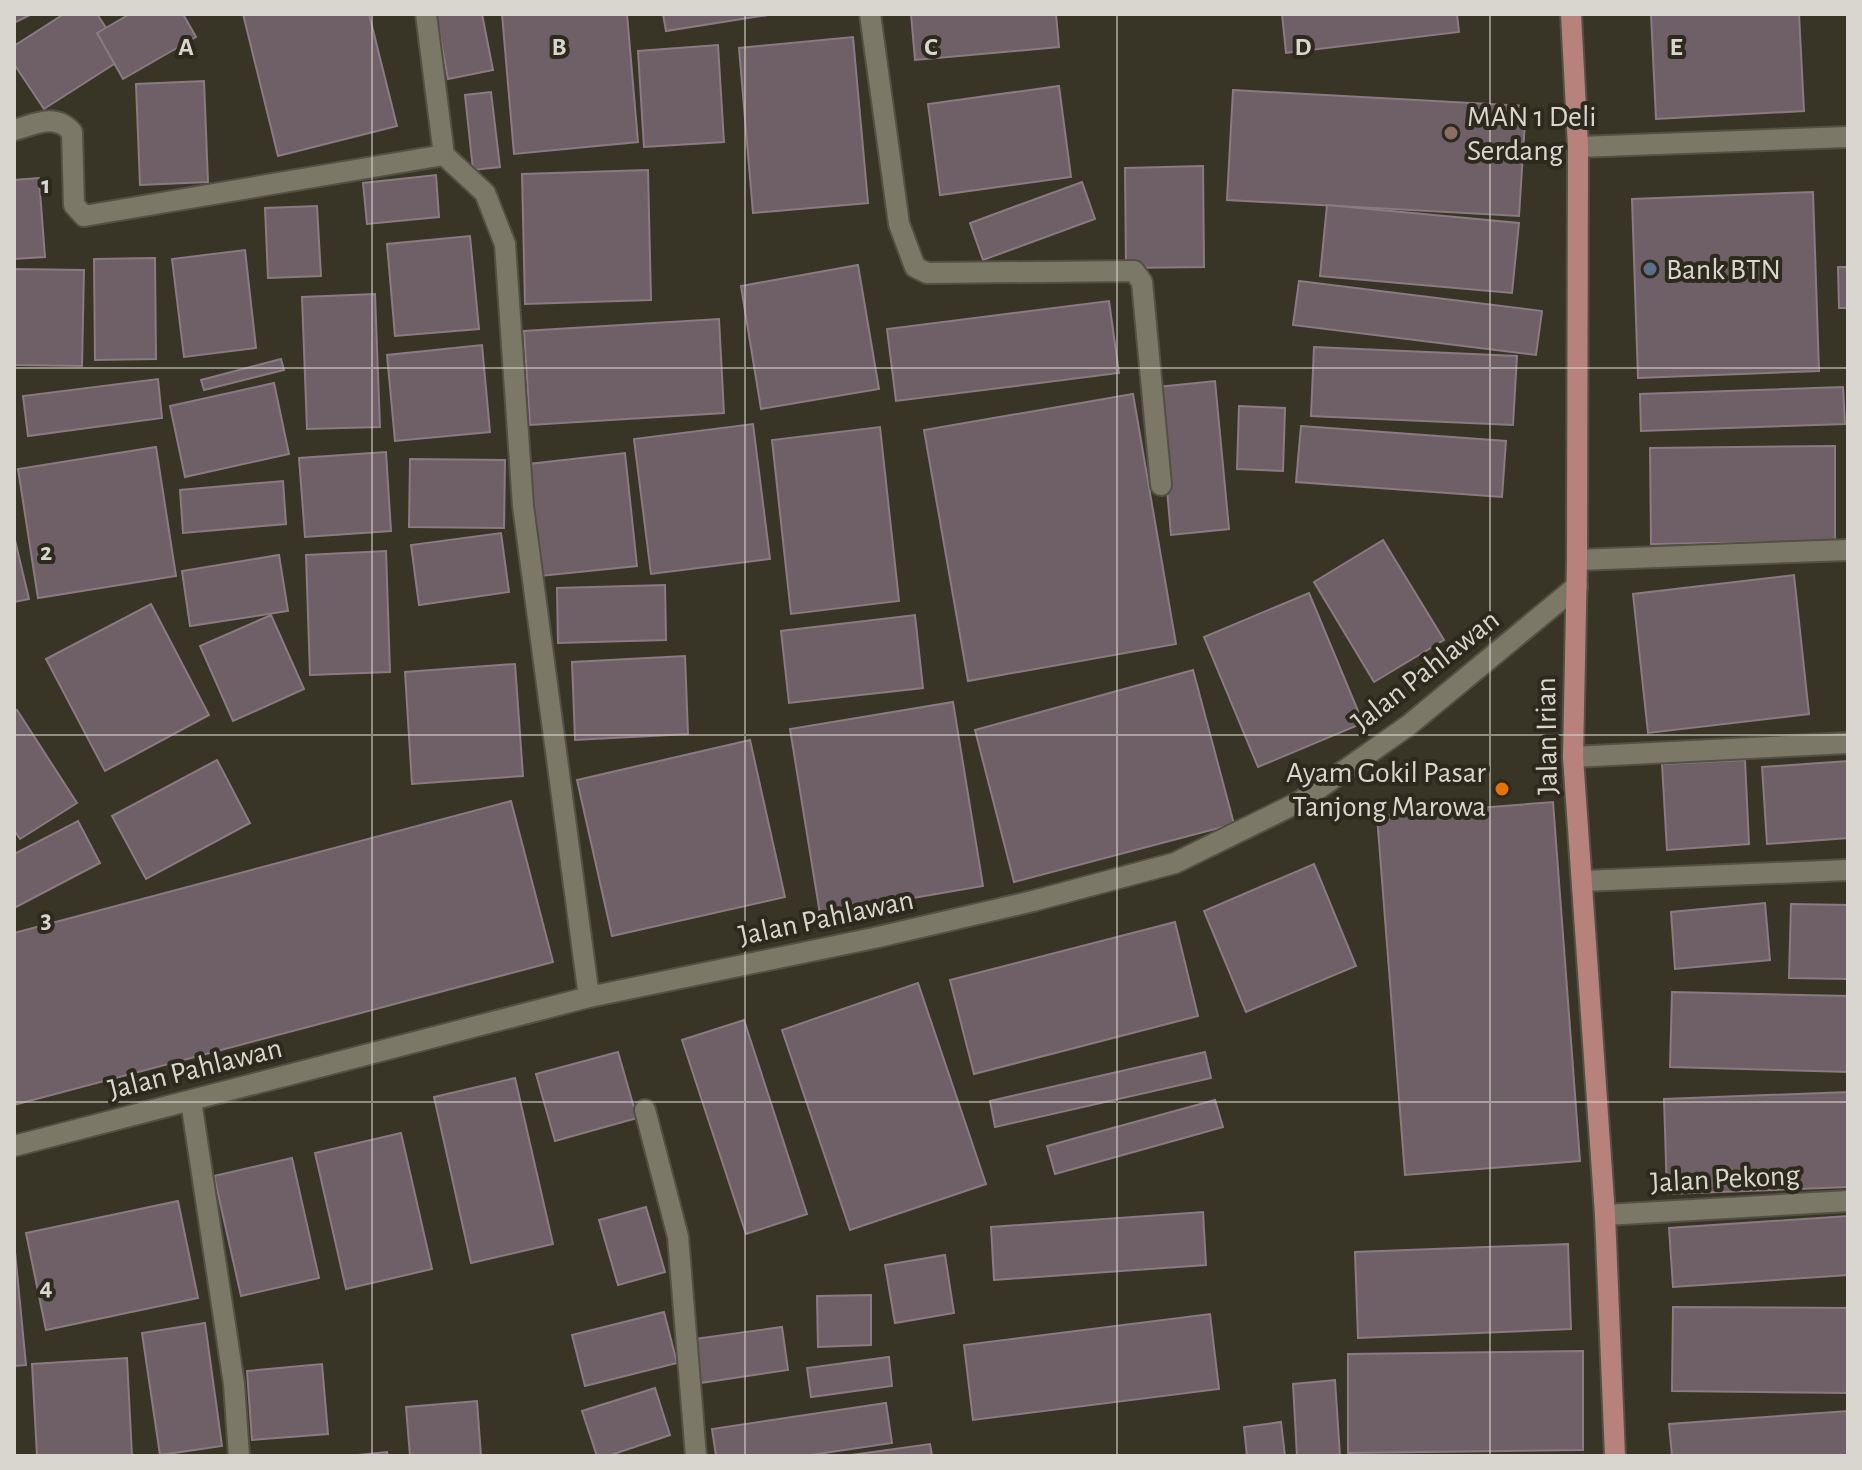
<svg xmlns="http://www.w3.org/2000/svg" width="1862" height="1470" viewBox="0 0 1862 1470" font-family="'Alegreya Sans',sans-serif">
<rect width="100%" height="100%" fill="#383527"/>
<g fill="#6f5f66" stroke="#8b7a82" stroke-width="2">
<path d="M 14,14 L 32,14 L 14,23 Z"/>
<path d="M 64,14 L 97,14 L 125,57 L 44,109 L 14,64 L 14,46 Z"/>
<path d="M 130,14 L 183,14 L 196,37 L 123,79 L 97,33 Z"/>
<path d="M 243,14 L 369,14 L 397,126 L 278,156 Z"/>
<path d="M 436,14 L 482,14 L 493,70 L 448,79 Z"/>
<path d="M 502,14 L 627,14 L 638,142 L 514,154 Z"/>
<path d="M 663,14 L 774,14 L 666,31 Z"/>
<path d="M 911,14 L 1056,14 L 1059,47 L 915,60 Z"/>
<path d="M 1282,14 L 1457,14 L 1459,32 L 1286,53 Z"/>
<path d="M 1651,14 L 1799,14 L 1804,111 L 1656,119 Z"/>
<path d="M 853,37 L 868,203 L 753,213 L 739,48 Z"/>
<path d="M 718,45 L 724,142 L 644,147 L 638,51 Z"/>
<path d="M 204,81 L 208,182 L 140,185 L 136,84 Z"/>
<path d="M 1059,86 L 1071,177 L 940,195 L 928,104 Z"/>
<path d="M 1233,90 L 1526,106 L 1519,216 L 1227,200 Z"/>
<path d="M 491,92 L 500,167 L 473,170 L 465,95 Z"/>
<path d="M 1203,166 L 1204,267 L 1126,268 L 1125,168 Z"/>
<path d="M 648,170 L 651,300 L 525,304 L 522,174 Z"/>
<path d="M 436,175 L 439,217 L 367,224 L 363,183 Z"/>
<path d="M 39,178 L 45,257 L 14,259 L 14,180 Z"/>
<path d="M 1082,182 L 1095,219 L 983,260 L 970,223 Z"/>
<path d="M 1813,192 L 1819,371 L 1638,378 L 1632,199 Z"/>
<path d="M 1327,205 L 1519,223 L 1512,293 L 1320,276 Z"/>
<path d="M 317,206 L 321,276 L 268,278 L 265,208 Z"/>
<path d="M 470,236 L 479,329 L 395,336 L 387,244 Z"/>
<path d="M 245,250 L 256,348 L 184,357 L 172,259 Z"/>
<path d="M 155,258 L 156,359 L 95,360 L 94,259 Z"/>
<path d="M 858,265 L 879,389 L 761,409 L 741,286 Z"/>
<path d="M 1838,267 L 1848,267 L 1848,308 L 1839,308 Z"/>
<path d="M 14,269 L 84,270 L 82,366 L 14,365 Z"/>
<path d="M 1299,281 L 1542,311 L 1536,355 L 1293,325 Z"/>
<path d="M 375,294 L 380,427 L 307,429 L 302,297 Z"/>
<path d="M 1109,301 L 1119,373 L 896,401 L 887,329 Z"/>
<path d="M 719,319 L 724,413 L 530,425 L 524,331 Z"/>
<path d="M 482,345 L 490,432 L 395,441 L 387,355 Z"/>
<path d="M 1314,347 L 1517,356 L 1513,425 L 1311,416 Z"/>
<path d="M 281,359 L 284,370 L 204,390 L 201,380 Z"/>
<path d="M 158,379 L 162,418 L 28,436 L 23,396 Z"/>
<path d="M 1215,381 L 1229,529 L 1171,535 L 1158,387 Z"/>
<path d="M 274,383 L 289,454 L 185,477 L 170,406 Z"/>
<path d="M 1843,387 L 1845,424 L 1641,431 L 1640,394 Z"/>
<path d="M 1133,394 L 1176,644 L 968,681 L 924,430 Z"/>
<path d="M 1239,406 L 1285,408 L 1283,471 L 1237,469 Z"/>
<path d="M 753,424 L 770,559 L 651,574 L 634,439 Z"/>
<path d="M 1301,426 L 1506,441 L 1502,497 L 1296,482 Z"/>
<path d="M 880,427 L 899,601 L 791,614 L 772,440 Z"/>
<path d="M 1835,446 L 1835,541 L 1651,544 L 1650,448 Z"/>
<path d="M 156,447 L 176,576 L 38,598 L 18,469 Z"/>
<path d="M 386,452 L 391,531 L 305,537 L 299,458 Z"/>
<path d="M 625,453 L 637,566 L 540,576 L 529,464 Z"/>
<path d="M 410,459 L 505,460 L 504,528 L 409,527 Z"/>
<path d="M 283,481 L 286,524 L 183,533 L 180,490 Z"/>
<path d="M 501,533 L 509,592 L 419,605 L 411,545 Z"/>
<path d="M 14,536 L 29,599 L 14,602 Z"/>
<path d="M 1383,540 L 1444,640 L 1374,682 L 1314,582 Z"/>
<path d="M 386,551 L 390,672 L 310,675 L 306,555 Z"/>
<path d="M 279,555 L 288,611 L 190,626 L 182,571 Z"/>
<path d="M 1794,575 L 1809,714 L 1648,733 L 1633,594 Z"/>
<path d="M 665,585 L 666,640 L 558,643 L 557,588 Z"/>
<path d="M 1309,593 L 1363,723 L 1258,767 L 1204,637 Z"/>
<path d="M 151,604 L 209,715 L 105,771 L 46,659 Z"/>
<path d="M 271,615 L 304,689 L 233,721 L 200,646 Z"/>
<path d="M 915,615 L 923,688 L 789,703 L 781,631 Z"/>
<path d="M 685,656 L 688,734 L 575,740 L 572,662 Z"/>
<path d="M 515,664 L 523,776 L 412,784 L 405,672 Z"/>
<path d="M 1193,670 L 1234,824 L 1014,882 L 975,730 Z"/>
<path d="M 953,702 L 983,886 L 820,914 L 790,729 Z"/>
<path d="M 17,710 L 77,803 L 20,839 L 14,830 L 14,712 Z"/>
<path d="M 750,740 L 785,897 L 612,936 L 577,780 Z"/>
<path d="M 217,760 L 250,823 L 146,879 L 112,816 Z"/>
<path d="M 1745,760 L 1749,844 L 1667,850 L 1662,764 Z"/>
<path d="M 1848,761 L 1848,838 L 1767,844 L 1762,767 Z"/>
<path d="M 511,801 L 553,962 L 14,1105 L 14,933 Z"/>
<path d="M 1553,802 L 1580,1161 L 1405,1175 L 1377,816 Z"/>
<path d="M 78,821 L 100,863 L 14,908 L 14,854 Z"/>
<path d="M 1314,864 L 1356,966 L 1246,1012 L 1204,911 Z"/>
<path d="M 1765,903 L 1770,960 L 1675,969 L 1671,912 Z"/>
<path d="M 1791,904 L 1848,905 L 1848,979 L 1789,978 Z"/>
<path d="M 1175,922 L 1198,1016 L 974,1074 L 950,980 Z"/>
<path d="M 918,983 L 986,1184 L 850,1230 L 782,1030 Z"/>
<path d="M 1672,992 L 1848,996 L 1848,1072 L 1670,1067 Z"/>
<path d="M 744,1020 L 807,1214 L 746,1234 L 682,1040 Z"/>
<path d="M 618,1052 L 637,1118 L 555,1141 L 536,1074 Z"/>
<path d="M 1205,1052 L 1211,1078 L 995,1127 L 990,1101 Z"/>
<path d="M 515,1078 L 553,1244 L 471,1263 L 434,1097 Z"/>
<path d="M 1848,1092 L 1848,1187 L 1667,1194 L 1664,1099 Z"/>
<path d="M 1215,1100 L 1223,1127 L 1055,1174 L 1047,1146 Z"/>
<path d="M 401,1133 L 432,1269 L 346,1289 L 315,1153 Z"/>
<path d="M 292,1158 L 319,1278 L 241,1296 L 214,1176 Z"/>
<path d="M 178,1201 L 198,1298 L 46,1330 L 26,1233 Z"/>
<path d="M 646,1207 L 665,1272 L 618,1285 L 599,1220 Z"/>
<path d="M 1203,1212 L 1206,1265 L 994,1280 L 991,1227 Z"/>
<path d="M 1848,1216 L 1848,1275 L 1673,1287 L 1669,1228 Z"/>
<path d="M 14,1241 L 26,1365 L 14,1366 Z"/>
<path d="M 1568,1244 L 1571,1329 L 1358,1338 L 1355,1252 Z"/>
<path d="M 945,1255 L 954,1313 L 895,1323 L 885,1265 Z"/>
<path d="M 871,1295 L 871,1345 L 818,1347 L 817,1296 Z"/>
<path d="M 1673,1307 L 1848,1308 L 1848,1393 L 1672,1391 Z"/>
<path d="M 664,1312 L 677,1363 L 585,1386 L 572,1335 Z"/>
<path d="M 1210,1314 L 1219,1389 L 973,1420 L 964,1345 Z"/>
<path d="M 205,1323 L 222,1446 L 160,1455 L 142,1333 Z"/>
<path d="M 782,1327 L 788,1370 L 700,1383 L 694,1339 Z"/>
<path d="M 1583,1351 L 1583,1450 L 1348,1453 L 1348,1354 Z"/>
<path d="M 889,1357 L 892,1386 L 811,1397 L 807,1368 Z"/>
<path d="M 127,1358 L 132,1456 L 37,1456 L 32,1364 Z"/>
<path d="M 322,1364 L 328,1434 L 252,1440 L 247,1371 Z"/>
<path d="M 1335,1380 L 1340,1456 L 1297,1456 L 1293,1384 Z"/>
<path d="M 655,1388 L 670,1435 L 608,1456 L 597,1456 L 582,1411 Z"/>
<path d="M 477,1401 L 481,1456 L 410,1456 L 406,1407 Z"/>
<path d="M 886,1403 L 892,1443 L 804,1456 L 716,1456 L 712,1429 Z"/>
<path d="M 1848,1411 L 1848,1456 L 1672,1456 L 1669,1424 Z"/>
<path d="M 1281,1422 L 1285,1456 L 1247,1456 L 1244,1427 Z"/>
<path d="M 930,1444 L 932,1456 L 844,1456 Z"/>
<path d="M 387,1452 L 388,1456 L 348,1456 Z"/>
</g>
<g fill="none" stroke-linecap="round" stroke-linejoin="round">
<defs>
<g id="minor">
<path d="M 426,14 L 444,155 L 485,193 L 505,244 L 523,506 L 589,997"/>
<path d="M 870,14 L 899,224 L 915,267 L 927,273 L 1134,271 L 1142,282 L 1161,485"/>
<path d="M 14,130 C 36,124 55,113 72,132 L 74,205 L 84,216 L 444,155"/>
<path d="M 1578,147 L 1848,137"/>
<path d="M 1577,560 L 1848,550"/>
<path d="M 1573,757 L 1848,743"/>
<path d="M 1583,881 L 1848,870"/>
<path d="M 191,1101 L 234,1384 L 239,1456"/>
<path d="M 645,1110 L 678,1237 L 696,1456"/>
<path d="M 14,1146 L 589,997 L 874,938 L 1033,901 L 1175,863 L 1301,801 L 1409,725 L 1577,586"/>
<path d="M 1605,1215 L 1848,1201"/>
</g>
<path id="major" d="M 1571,14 L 1578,147 L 1577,560 L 1573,757 L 1605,1215 L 1615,1456"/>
</defs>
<use href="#minor" stroke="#535044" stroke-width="24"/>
<use href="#major" stroke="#535044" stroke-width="24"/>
<use href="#minor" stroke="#7b7868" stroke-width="20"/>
<use href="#major" stroke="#b7817c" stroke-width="20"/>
</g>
<path fill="none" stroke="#d8d6ce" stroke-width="2" stroke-opacity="0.55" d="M 372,14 L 372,1456M 745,14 L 745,1456M 1117,14 L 1117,1456M 1490,14 L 1490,1456M 14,368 L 1848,368M 14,735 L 1848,735M 14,1102 L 1848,1102"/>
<circle fill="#8d6e63" stroke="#2d2a1d" stroke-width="3" cx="1451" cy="133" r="8"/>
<circle fill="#5c6f8a" stroke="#2d2a1d" stroke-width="3" cx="1650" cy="269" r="8"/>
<circle fill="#e8710a" stroke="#2d2a1d" stroke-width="3" cx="1502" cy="789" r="8"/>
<g text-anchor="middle" stroke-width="8" stroke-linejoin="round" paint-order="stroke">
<g font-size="30" fill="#d8d6ce" stroke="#2d2a1d" text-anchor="start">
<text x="1467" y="126">MAN 1 Deli<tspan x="1467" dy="34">Serdang</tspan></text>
<text x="1666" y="279">Bank BTN</text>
<text x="1486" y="782" text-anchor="end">Ayam Gokil Pasar<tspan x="1486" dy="34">Tanjong Marowa</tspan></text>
</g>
<g font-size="30" fill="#d8d6ce" stroke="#2d2a1d">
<text transform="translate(1425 670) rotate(-38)" y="10">Jalan Pahlawan</text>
<text transform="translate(1546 736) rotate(-91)" y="10">Jalan Irian</text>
<text transform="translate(826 917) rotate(-12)" y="10">Jalan Pahlawan</text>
<text transform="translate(195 1068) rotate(-14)" y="10">Jalan Pahlawan</text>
<text transform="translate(1725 1178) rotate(-3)" y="10">Jalan Pekong</text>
</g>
</g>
<g font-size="26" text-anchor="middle" font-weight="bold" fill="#d8d6ce" stroke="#2d2a1d" stroke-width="8" stroke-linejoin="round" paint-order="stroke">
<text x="186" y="55">A</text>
<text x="559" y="55">B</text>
<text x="931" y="55">C</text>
<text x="1303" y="55">D</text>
<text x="1676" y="55">E</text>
<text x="46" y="193">1</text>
<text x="46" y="560">2</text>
<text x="46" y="928">3</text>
<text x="46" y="1295">4</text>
</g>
<rect width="1862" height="1470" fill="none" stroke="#d8d6ce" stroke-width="32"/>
</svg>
